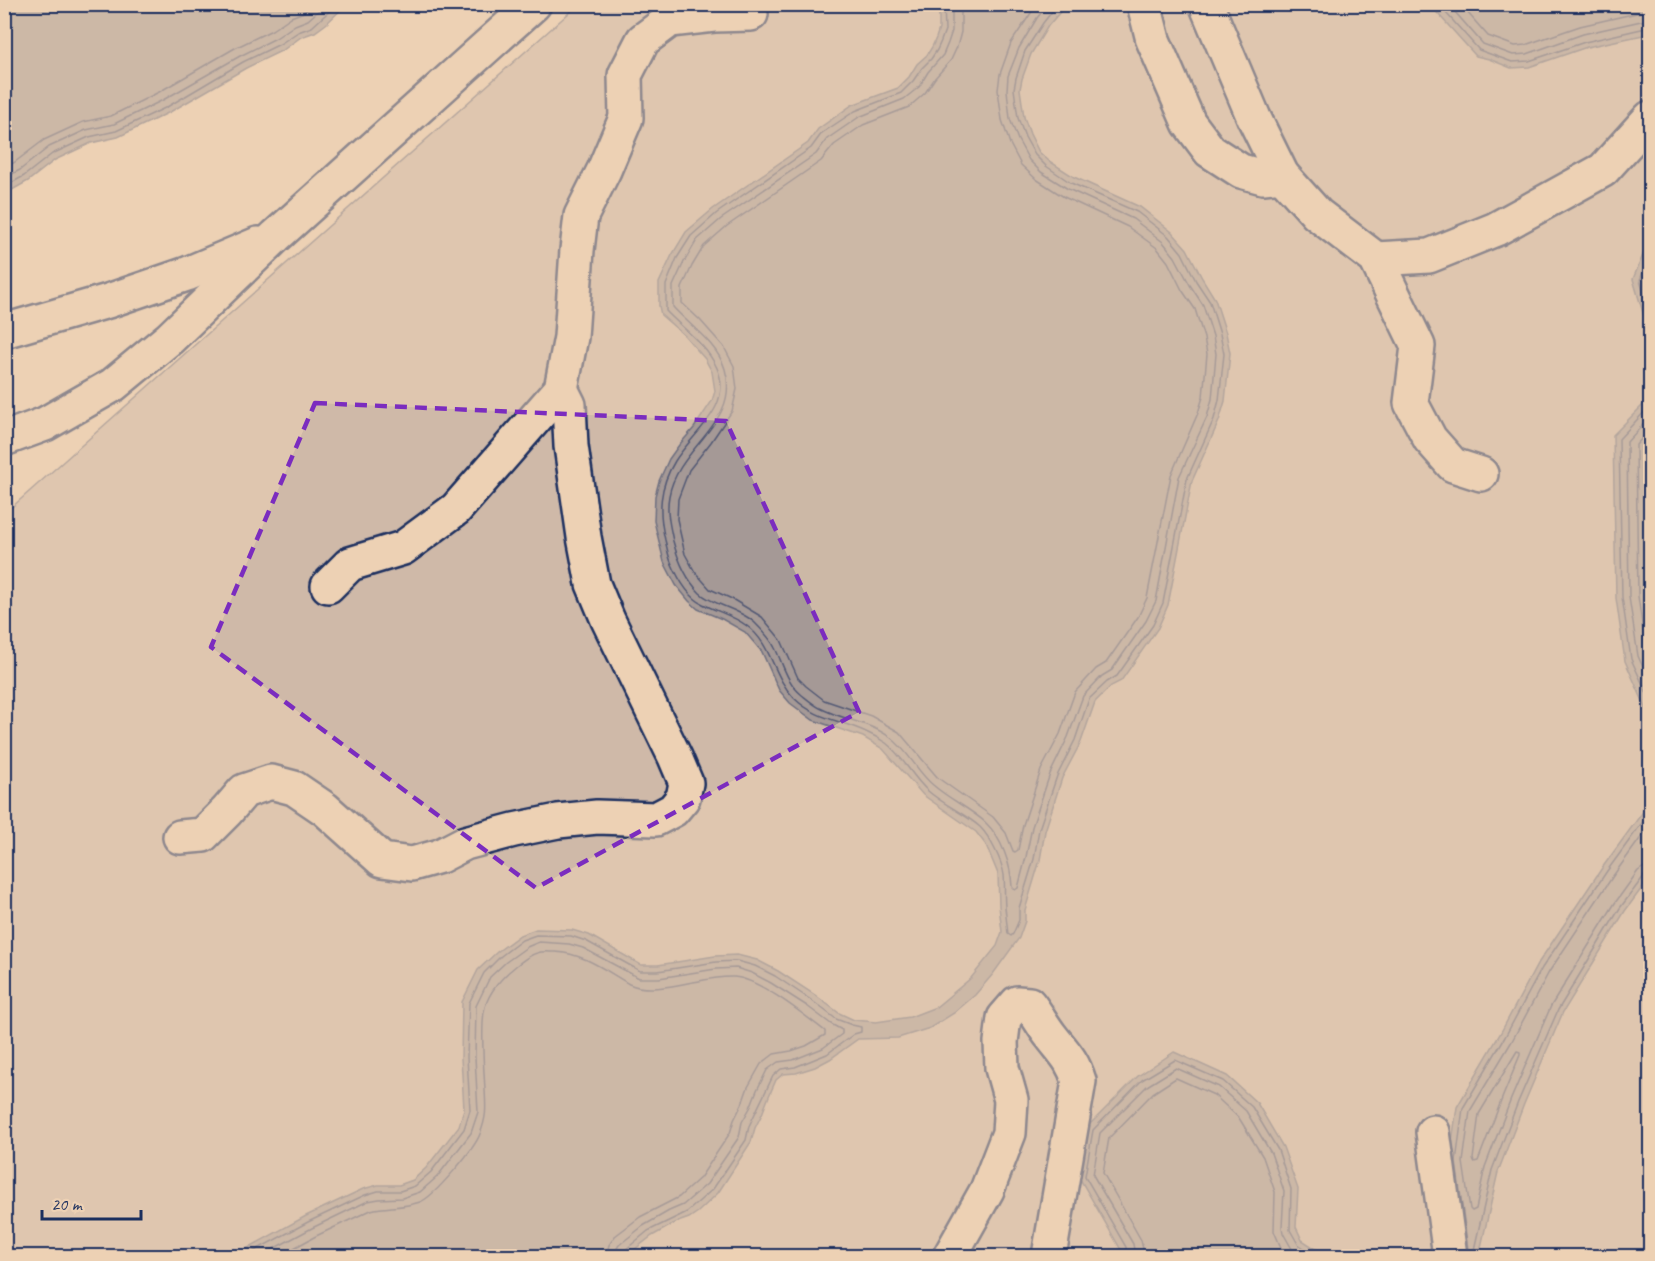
<svg xmlns="http://www.w3.org/2000/svg" width="1655" height="1261" viewBox="0 0 1655 1261" font-family="Caveat,sans-serif">
<rect width="100%" height="100%" fill="#edd1b4"/>
<filter id="ink" filterUnits="userSpaceOnUse"><feTurbulence type="fractalNoise" baseFrequency=".0167" numOctaves="2"/><feDisplacementMap in="SourceGraphic" scale="12" xChannelSelector="R" yChannelSelector="G"/><feConvolveMatrix kernelMatrix="1 2 1 2 8 2 1 2 1" color-interpolation-filters="sRGB"/></filter>
<g filter="url(#ink)">
<path fill="#cfb9a8" stroke="#757483" stroke-width="1.5" d="M 578,5 L 1650,5 L 1650,1256 L 5,1256 L 5,506 L 12,507 Z"/>
<g fill="#a59996" stroke="#6e6f80" stroke-width="1.5">
<path d="M 5,4 L 346,4 L 346,5 L 326,24 L 315,32 L 301,37 L 283,50 L 246,68 L 170,112 L 118,137 L 91,143 L 55,160 L 28,181 L 5,194 Z"/>
<path d="M 939,5 L 1066,5 L 1048,26 L 1031,54 L 1022,79 L 1020,89 L 1024,117 L 1030,134 L 1039,152 L 1049,161 L 1074,177 L 1140,207 L 1172,232 L 1187,249 L 1202,278 L 1215,299 L 1226,333 L 1230,353 L 1225,401 L 1219,421 L 1192,481 L 1168,605 L 1158,628 L 1121,681 L 1111,686 L 1095,702 L 1081,742 L 1062,778 L 1045,831 L 1040,860 L 1025,910 L 1025,921 L 1019,938 L 993,974 L 975,995 L 954,1013 L 930,1028 L 898,1038 L 858,1039 L 830,1059 L 815,1067 L 796,1073 L 783,1074 L 776,1080 L 769,1096 L 762,1114 L 755,1128 L 751,1142 L 718,1193 L 698,1212 L 689,1218 L 675,1223 L 652,1236 L 626,1256 L 235,1256 L 237,1254 L 306,1216 L 363,1189 L 378,1185 L 399,1185 L 413,1180 L 426,1168 L 459,1126 L 464,1109 L 461,1058 L 462,1002 L 478,970 L 497,952 L 520,935 L 536,929 L 572,930 L 589,935 L 641,965 L 658,965 L 715,956 L 737,955 L 757,960 L 778,971 L 815,995 L 839,1013 L 854,1020 L 876,1022 L 910,1017 L 936,1007 L 971,978 L 997,946 L 1002,932 L 999,906 L 998,874 L 986,845 L 976,832 L 923,795 L 883,749 L 863,737 L 813,720 L 790,703 L 779,690 L 762,652 L 745,632 L 722,619 L 698,609 L 689,601 L 676,585 L 664,562 L 654,521 L 655,496 L 659,481 L 669,459 L 679,445 L 694,428 L 712,401 L 715,391 L 712,372 L 705,359 L 685,336 L 661,315 L 659,306 L 659,283 L 672,255 L 686,232 L 713,209 L 808,143 L 818,129 L 852,105 L 898,88 L 909,77 L 917,64 L 927,55 L 932,47 L 936,38 L 939,29 Z"/>
<path d="M 1430,5 L 1650,5 L 1650,32 L 1643,35 L 1587,47 L 1529,67 L 1511,68 L 1489,59 L 1476,56 Z"/>
<path d="M 1650,238 L 1650,375 L 1646,323 L 1633,279 Z"/>
<path d="M 1650,398 L 1650,717 L 1625,661 L 1616,598 L 1613,435 Z"/>
<path d="M 1650,802 L 1650,877 L 1625,911 L 1563,1012 L 1524,1104 L 1498,1172 L 1479,1256 L 1463,1256 L 1449,1162 L 1457,1107 L 1500,1034 L 1537,965 L 1602,868 Z"/>
<path d="M 1174,1052 L 1227,1076 L 1257,1103 L 1283,1147 L 1298,1189 L 1296,1227 L 1302,1240 L 1327,1256 L 1120,1256 L 1121,1250 L 1079,1177 L 1088,1126 L 1138,1076 Z"/>
</g>
<g fill="none" stroke-linecap="round" stroke-linejoin="round">
<g stroke="#525974" stroke-width="1.5">
<path d="M 944,4 L 945,30 L 941,41 L 937,50 L 931,59 L 922,68 L 913,81 L 901,93 L 855,111 L 822,133 L 811,148 L 717,213 L 691,236 L 677,258 L 666,285 L 666,311 C 683,329 706,344 717,368 C 734,407 692,433 675,461 C 659,487 658,511 665,540 C 667,547 668,555 671,562 C 677,576 688,597 703,604 C 718,612 734,616 747,626 C 772,644 773,677 794,698 C 815,719 841,720 866,732 C 873,735 880,739 886,743 C 902,755 913,778 928,791 C 944,805 964,813 980,827 C 990,837 1002,861 1004,875 C 1005,886 1004,896 1005,907 C 1006,916 1007,925 1008,934 L 1011,936 L 1013,934 L 1019,920 L 1019,908 L 1034,859 L 1039,829 L 1057,776 L 1075,740 L 1089,699 L 1107,682 L 1117,676 L 1153,625 L 1163,603 L 1187,479 L 1214,419 L 1219,400 L 1224,354 L 1220,334 L 1210,302 L 1196,281 L 1182,253 L 1168,236 L 1137,212 L 1071,183 L 1046,166 L 1035,155 L 1025,137 L 1018,118 L 1014,89 L 1016,78 L 1025,51 L 1043,23 L 1058,4"/>
<path d="M 952,4 L 952,31 L 948,43 L 943,55 L 928,72 L 919,87 L 904,99 L 859,117 L 827,139 L 816,154 L 721,219 L 697,240 L 684,262 L 673,286 L 673,307 C 690,326 717,343 725,369 C 741,423 678,446 669,496 C 666,512 670,526 673,541 C 678,560 686,579 700,593 C 712,605 741,609 755,623 C 762,630 771,639 775,648 C 783,664 787,683 802,695 C 807,699 814,705 820,708 C 843,720 870,722 891,738 C 908,750 917,772 933,785 C 949,799 969,808 985,822 C 1002,838 1011,865 1012,887 L 1015,890 L 1018,888 L 1026,857 L 1032,827 L 1050,774 L 1068,737 L 1083,696 L 1102,676 L 1112,670 L 1146,621 L 1156,601 L 1179,477 L 1207,417 L 1212,399 L 1216,354 L 1213,336 L 1203,305 L 1190,285 L 1175,257 L 1163,242 L 1133,219 L 1068,189 L 1041,172 L 1029,160 L 1018,140 L 1010,119 L 1007,90 L 1008,76 L 1019,48 L 1037,18 L 1048,4"/>
<path d="M 961,4 L 961,32 L 957,47 L 951,60 L 935,78 L 925,93 L 909,107 L 863,125 L 834,145 L 821,161 L 727,226 L 704,246 L 692,266 L 682,288 L 682,303 L 700,320 L 724,347 L 734,366 L 737,389 L 732,411 L 711,442 L 689,470 L 678,499 L 677,519 L 685,554 L 695,572 L 710,589 L 732,599 L 762,617 L 781,640 L 798,678 L 806,686 L 824,700 L 871,716 L 899,732 L 938,778 L 993,817 L 1006,833 L 1013,851 L 1015,852 L 1018,850 L 1023,825 L 1041,770 L 1060,734 L 1075,692 L 1096,669 L 1106,663 L 1138,617 L 1147,598 L 1171,475 L 1198,413 L 1203,397 L 1207,354 L 1204,338 L 1195,309 L 1182,290 L 1168,262 L 1157,248 L 1128,227 L 1064,197 L 1036,179 L 1021,165 L 1010,144 L 1002,120 L 998,90 L 1000,74 L 1011,43 L 1037,4"/>
<path d="M 1438,4 L 1479,50 L 1512,62 L 1529,61 L 1585,42 L 1650,27"/>
<path d="M 1448,4 L 1483,44 L 1513,55 L 1527,54 L 1583,34 L 1650,19"/>
<path d="M 1460,4 L 1488,36 L 1515,46 L 1525,45 L 1580,26 L 1650,10"/>
<path d="M 4,168 L 15,162 L 44,140 L 83,122 L 111,116 L 159,92 L 235,48 L 272,30 L 291,17 L 304,12 L 314,4"/>
<path d="M 4,178 L 20,170 L 49,147 L 86,130 L 114,124 L 163,100 L 240,56 L 276,38 L 295,25 L 308,20 L 326,4"/>
<path d="M 4,187 L 24,176 L 52,154 L 89,137 L 116,131 L 167,107 L 243,62 L 280,44 L 298,32 L 312,27 L 337,4"/>
<path d="M 1650,253 L 1640,280 L 1650,318"/>
<path d="M 1650,406 L 1619,439 L 1622,597 L 1631,659 L 1650,700"/>
<path d="M 1650,417 L 1627,442 L 1629,597 L 1638,656 L 1650,683"/>
<path d="M 1650,429 L 1636,445 L 1638,596 L 1646,653 L 1650,662"/>
<path d="M 1650,812 L 1607,871 L 1542,968 L 1505,1037 L 1463,1108 L 1456,1162 L 1468,1249 L 1470,1252 L 1474,1250 L 1492,1170 L 1518,1102 L 1558,1010 L 1620,908 L 1644,876 L 1650,874"/>
<path d="M 1650,825 L 1613,876 L 1549,972 L 1512,1041 L 1470,1111 L 1463,1162 L 1470,1209 L 1472,1211 L 1476,1209 L 1485,1167 L 1511,1099 L 1551,1006 L 1615,903 L 1638,871 L 1644,867 L 1650,867"/>
<path d="M 1517,1051 L 1520,1052 L 1520,1055 L 1503,1096 L 1478,1161 L 1474,1162 L 1473,1159 L 1479,1114 Z"/>
<path d="M 245,1256 L 308,1222 L 365,1195 L 378,1191 L 400,1191 L 415,1186 L 431,1172 L 464,1129 L 470,1110 L 467,1057 L 469,1003 L 484,973 L 501,956 L 522,940 L 536,935 L 571,936 L 586,941 L 640,971 L 658,971 L 716,962 L 737,961 L 755,966 L 775,976 L 811,1000 L 836,1019 L 852,1025 L 861,1027 L 861,1032 L 854,1034 L 827,1054 L 795,1067 L 781,1069 L 773,1076 L 749,1126 L 746,1140 L 713,1189 L 687,1212 L 648,1231 L 625,1250 L 623,1256"/>
<path d="M 260,1256 L 312,1228 L 368,1201 L 379,1199 L 402,1198 L 420,1192 L 437,1177 L 471,1133 L 478,1112 L 475,1057 L 476,1006 L 490,977 L 506,962 L 527,947 L 539,942 L 569,944 L 583,948 L 639,978 L 659,978 L 716,969 L 736,968 L 752,973 L 771,983 L 807,1006 L 831,1024 L 842,1030 L 842,1034 L 823,1048 L 793,1060 L 778,1062 L 767,1070 L 757,1090 L 750,1108 L 742,1122 L 739,1137 L 707,1184 L 683,1205 L 669,1211 L 643,1226 L 619,1245 L 616,1250 L 615,1256"/>
<path d="M 279,1256 L 316,1236 L 371,1210 C 388,1206 403,1208 420,1202 C 434,1197 475,1148 480,1134 C 487,1116 486,1108 485,1090 C 484,1070 480,1025 485,1007 C 490,990 503,976 517,965 C 524,960 529,955 537,953 C 542,951 549,952 555,952 C 583,953 605,970 629,984 C 657,997 703,975 734,977 C 760,979 804,1015 825,1031 L 825,1035 L 806,1046 L 791,1051 L 774,1054 L 761,1064 L 748,1087 L 742,1104 L 734,1120 L 730,1133 L 700,1178 L 679,1197 L 640,1217 L 615,1236 L 609,1245 L 606,1256"/>
<path d="M 1126,1256 L 1126,1247 L 1085,1176 L 1093,1130 L 1142,1080 L 1175,1060 L 1223,1081 L 1252,1107 L 1278,1150 L 1291,1189 L 1290,1230 L 1298,1244 L 1316,1256"/>
<path d="M 1134,1256 L 1134,1250 L 1133,1244 L 1093,1175 L 1100,1133 L 1147,1086 L 1176,1068 L 1219,1087 L 1246,1111 L 1271,1153 L 1284,1191 L 1282,1227 L 1283,1233 L 1292,1249 L 1302,1256"/>
<path d="M 1143,1256 L 1143,1249 L 1141,1240 L 1103,1173 L 1109,1138 L 1153,1093 L 1176,1078 L 1214,1095 L 1239,1118 L 1263,1157 L 1275,1192 L 1274,1231 L 1282,1250 L 1287,1256"/>
</g>
<defs>
<g id="minor">
<path d="M 1144,4 L 1153,40 L 1189,123 L 1210,151 L 1241,171 L 1263,177 L 1282,175"/>
<path d="M 1206,4 L 1254,118 L 1282,175 L 1317,214 L 1376,259 L 1418,346 L 1411,403 L 1430,439 L 1453,465 L 1481,474"/>
<path d="M 1376,259 L 1429,256 L 1496,229 L 1603,170 L 1650,118"/>
<path d="M 4,331 L 108,301 L 187,274 L 258,244"/>
<path d="M 4,439 L 45,424 L 113,385 L 170,338 L 276,236 L 534,4"/>
<path d="M 328,586 L 350,564 L 403,548 L 456,509 L 561,389 L 571,337 L 577,250 L 581,216 L 604,170 L 626,118 L 625,75 L 643,40 L 670,20 L 714,15 L 751,14 L 745,4"/>
<path d="M 180,837 L 203,835 L 227,811 L 244,791 L 271,782 L 294,788 L 325,809 L 382,860 L 412,864 L 440,856 L 465,843 L 514,830 L 558,821 L 597,817 L 656,819 L 673,810 L 683,798 L 686,783 L 675,757 L 608,620 L 593,584 L 584,537 L 571,446 L 569,405 L 561,389"/>
<path d="M 1433,1132 L 1450,1256"/>
<path d="M 950,1256 L 987,1190 L 1009,1133 L 1011,1100 L 1002,1068 L 1001,1042 L 1004,1018 L 1017,1003 L 1029,1004 C 1037,1014 1043,1026 1051,1036 C 1064,1053 1072,1059 1079,1081 L 1049,1256"/>
</g>
</defs>
<use href="#minor" stroke="#1b2f5e" stroke-width="38"/>
<use href="#minor" stroke="#edd1b4" stroke-width="33"/>
</g>
</g>
<path d="M0 0H1655V1261H0ZM 315,403 L 726,421 L 859,712 L 536,888 L 211,647 Z" fill="#edd1b4" fill-opacity=".55" fill-rule="evenodd"/>
<path fill="none" stroke="#7b2cbf" stroke-width="4.5" stroke-dasharray="12 8" stroke-linejoin="round" d="M 315,403 L 726,421 L 859,712 L 536,888 L 211,647 Z"/>
<rect width="1655" height="1261" fill="none" stroke="#edd1b4" stroke-width="24"/>
<rect x="12" y="12" width="1631" height="1237" fill="none" stroke="#1b2f5e" stroke-width="2" filter="url(#ink)"/>
<path d="M42 1210v9h99v-9" fill="none" stroke="#1b2f5e" stroke-width="3"/>
<text x="51" y="1210" font-size="18" fill="#1b2f5e" stroke="#edd1b4" stroke-width="4.5" paint-order="stroke">20 m</text>
</svg>
